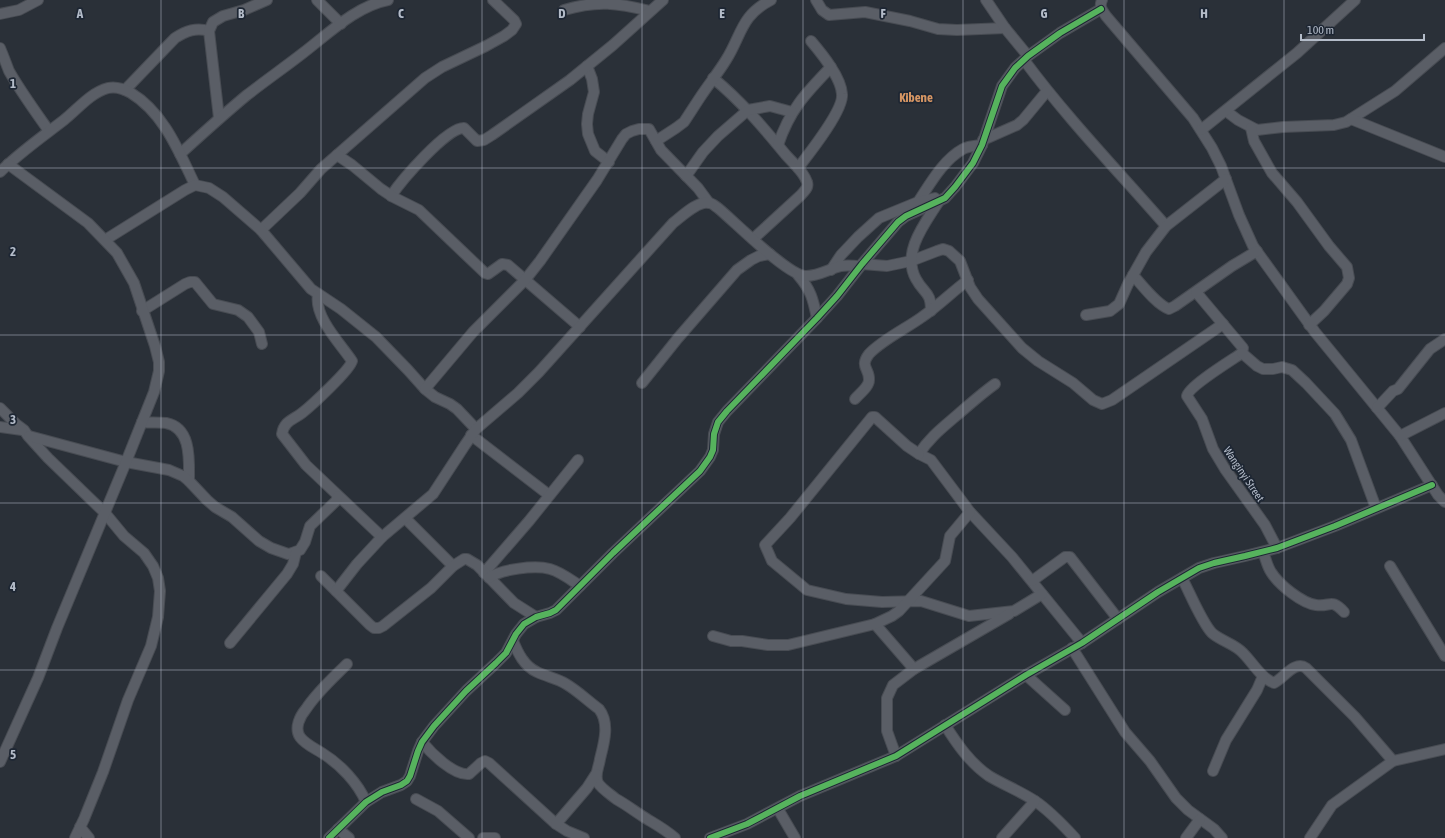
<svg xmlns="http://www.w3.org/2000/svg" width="1445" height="838" viewBox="0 0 1445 838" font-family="'Asap Condensed',sans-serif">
<rect width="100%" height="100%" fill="#2a3038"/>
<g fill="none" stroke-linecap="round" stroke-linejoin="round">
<defs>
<g id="minor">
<path d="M 317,0 L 341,24"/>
<path d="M 816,0 L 822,10 L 829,15 L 865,12 L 910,21 L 938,29 L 957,30 L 1005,28"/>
<path d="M 986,0 L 1005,28 L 1028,56"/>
<path d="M 1102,0 C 1099,7 1102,10 1106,16 L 1193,118 L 1212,148 L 1221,166 L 1239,215 L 1253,246 L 1315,332 L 1400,436 L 1438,495 L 1445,502"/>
<path d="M 564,10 C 598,0 617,3 650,11"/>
<path d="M 0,14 L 19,10 L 38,0"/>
<path d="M 0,48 C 3,55 6,63 9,71 C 21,92 35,111 49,131"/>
<path d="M 1024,60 C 1067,118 1118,171 1166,226"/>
<path d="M 587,66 L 592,79 L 594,92 L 588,114 L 587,124 L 588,134 L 595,151 L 609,162"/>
<path d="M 713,78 C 741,101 763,127 786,155 C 793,163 804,172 807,182 C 809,188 804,191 801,195 L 753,239"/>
<path d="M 125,90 L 175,38 C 186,31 196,27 209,31"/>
<path d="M 1226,111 L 1238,120 L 1257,130 L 1283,127 L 1334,125 L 1346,122 L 1395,91 L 1445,48"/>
<path d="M 219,118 L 209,31 L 213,22 L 223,16 L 244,10 L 267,0"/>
<path d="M 1351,119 L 1445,157"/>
<path d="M 1251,128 L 1254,141 L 1272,173 L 1297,202 L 1329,246 L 1347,267 L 1349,278 L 1347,284 L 1324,311 L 1309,325"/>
<path d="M 1201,130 L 1297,53 L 1355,0"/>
<path d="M 983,140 L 1017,125 L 1023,120 L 1047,91"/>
<path d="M 656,141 L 676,128 L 684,122 C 690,113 695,105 701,96 C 709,84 718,73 726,60 C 742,35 740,16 771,0"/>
<path d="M 778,145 C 790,109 806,93 831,67"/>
<path d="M 180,154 C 202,134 224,114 247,95 C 265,81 285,67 303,53 C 328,34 356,6 388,0"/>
<path d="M 337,155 L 425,78 L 442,67 L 486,46 L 504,36 L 512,30 L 516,24 L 514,20 L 493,0"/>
<path d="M 798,168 C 808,155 844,110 842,94 C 841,77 822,54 811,41"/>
<path d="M 0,172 C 19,153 42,137 64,120 C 78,109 90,93 108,88 C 117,86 124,89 131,93 C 164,113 179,152 195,185"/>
<path d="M 686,176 L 703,152 L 718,136 L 748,110 L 770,106 L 792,112"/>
<path d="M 391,196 C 401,181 447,127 464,128 L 477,141 L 484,140 L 492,135 L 570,80 L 613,45 L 663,0"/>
<path d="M 918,202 C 930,184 943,160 963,149 C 969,146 975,146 982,145"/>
<path d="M 261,230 L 300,193 L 321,169 L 337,155 L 352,165 L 381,189 L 393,197 L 419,210 L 485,273 L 488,274 L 502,264 L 508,265 L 580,327"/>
<path d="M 105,240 L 185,190 L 195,185 L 209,188 L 223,197 L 261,230 L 311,289 L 341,309 L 376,337 L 408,370 L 425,389 L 435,397 L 450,404 L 457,409 L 476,429"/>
<path d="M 862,264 L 887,266 L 911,261 L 937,251 L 943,249 L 949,251 L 960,261 L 970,287 L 978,299 L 1022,348 L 1038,361 L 1073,383 L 1093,400 L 1102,404 L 1112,400 L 1223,324"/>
<path d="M 831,270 L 841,255 L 858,237 L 879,218 L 918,202 L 935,198"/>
<path d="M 798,275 C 811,290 813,299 817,318"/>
<path d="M 1133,275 C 1142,285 1157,305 1169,309 L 1175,306 L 1232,266 L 1257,251"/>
<path d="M 1196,292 L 1243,348 L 1242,353"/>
<path d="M 318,295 C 314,317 340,343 352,361 C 350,370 311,406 302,413 C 293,420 284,421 282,434 L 306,465 L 382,537"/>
<path d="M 142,311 L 185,284 L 190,282 L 195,282 L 213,304 L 238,310 L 248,317 L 259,332 L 262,344"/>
<path d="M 931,311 C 931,291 924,294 916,279 C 901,252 926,222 939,201"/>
<path d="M 1086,315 L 1110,311 L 1119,304 L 1128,284 L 1146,252 L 1166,226 L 1226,179"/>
<path d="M 1242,353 C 1232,360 1189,386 1187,396 L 1202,419 L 1213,449 L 1225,469 L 1265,525 L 1277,548"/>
<path d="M 1242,353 L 1257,366 L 1263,369 L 1273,369 L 1282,367 L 1292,370 L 1306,383 L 1335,414 L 1351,440 L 1376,508"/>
<path d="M 642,383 L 678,338 L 737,270 L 751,260 L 759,256 L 770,254"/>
<path d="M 995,384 C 981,394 969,405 956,416 C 942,428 929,438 919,454 L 931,460 L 970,512 L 1012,557 L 1082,643"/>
<path d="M 425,389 L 473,332 L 525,280 L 540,261 L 597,180 L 622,139 L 626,134 L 632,131 L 639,129 L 649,129 L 661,150 L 698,188 L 709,203"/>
<path d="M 855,399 C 859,394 869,387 869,380 C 870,369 859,367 869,354 C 882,340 907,328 922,317 C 938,306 952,292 968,280"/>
<path d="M 0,408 L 16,424 L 24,430 L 28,436 L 48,458 L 105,513 L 124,536 L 144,553 L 153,566 L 158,578 L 160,591 L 158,617 L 151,646 L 128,700 L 103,772 L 84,819 L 75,838"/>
<path d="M 1377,408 L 1393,391 L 1398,389 L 1430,349 L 1445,339"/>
<path d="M 142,422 C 150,423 158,422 166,423 C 192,428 189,461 189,481"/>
<path d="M 0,427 L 22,430"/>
<path d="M 471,435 L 549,495"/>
<path d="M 29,436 L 126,462 L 169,470 L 183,476 L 189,481 L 207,500 L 215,507 L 232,517 L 259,541 L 271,548 L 288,554 L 292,553 L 300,550 L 305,542 L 310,526 L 336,501 L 338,496"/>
<path d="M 1400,436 L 1445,413"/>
<path d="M 919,454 L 907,446 L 875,417 L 872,417 L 790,518 L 765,545 L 772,561 L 807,590 L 846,599 L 882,602 L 921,601 L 969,616 L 1014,611 L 1042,594"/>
<path d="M 405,518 L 453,566"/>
<path d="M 1263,552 C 1266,559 1267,566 1271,572 C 1279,585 1302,603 1316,605 C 1331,607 1331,598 1344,612"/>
<path d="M 1390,566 L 1445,656"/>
<path d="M 484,573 L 529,521 L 578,460"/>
<path d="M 321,576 L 370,625 L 374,628 L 379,628 L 383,626 L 431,588 L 453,566 L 464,559 L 467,559 L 477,565 L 514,603 L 536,617"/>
<path d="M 489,578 C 501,569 535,565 550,569 C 561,572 571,580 580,586"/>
<path d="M 1182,578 C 1189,591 1202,623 1212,633 C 1221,641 1235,644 1243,653 C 1253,663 1261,678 1274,683 C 1284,678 1295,660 1306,668 L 1355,717 L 1393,761"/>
<path d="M 1032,581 L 1065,557 L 1070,557 L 1118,619"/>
<path d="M 336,591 L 357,564 L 382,537 L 433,494 L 465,445 L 476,429 L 518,393 L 539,372 L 673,223 C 681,217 698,200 709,203 C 712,203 715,206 718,208 C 735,222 788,276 806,276 C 819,276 829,269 841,266 C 848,265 854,266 860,266"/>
<path d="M 875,624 L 914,669 L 893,685 L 887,698 L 887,731 L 896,756"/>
<path d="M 713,636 L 731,641 L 742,641 L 768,645 L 788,645 L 875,624 L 892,616 L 899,611 L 945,561 L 950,536 L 970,512"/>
<path d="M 513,641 C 518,653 524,666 537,672 C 547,677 557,678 566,684 C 578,691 588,701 599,709 C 610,723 604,743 600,759 C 599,767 594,775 598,783 C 602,789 610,794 616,799 C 627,805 637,813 647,819 C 657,825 666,830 675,838"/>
<path d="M 230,643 L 287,574 L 293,564 L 296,552"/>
<path d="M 1072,648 L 1125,732 L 1150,761 L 1176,798 L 1188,810 L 1214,829 L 1222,838"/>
<path d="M 347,664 C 333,678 317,692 306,709 C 300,716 294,728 300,737 C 305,744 314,748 322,753 C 340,764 358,783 366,802"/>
<path d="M 914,669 L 1009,614"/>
<path d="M 1026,675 L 1065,710"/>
<path d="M 945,725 C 957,744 970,763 989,776 C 1004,785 1020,791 1035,801 C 1050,811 1063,825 1075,838"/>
<path d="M 422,742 C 431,753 454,776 469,774 L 481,763 L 485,761 L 489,763 L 556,824 L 567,831 L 584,838"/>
<path d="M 0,762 L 38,678 L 57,628 L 126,462 L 154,392 L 159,371 L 159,362 L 155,346 L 134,283 L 117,253 L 88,223 L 8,164"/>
<path d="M 1213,771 L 1226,740 L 1257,690 L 1263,676"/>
<path d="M 416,799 L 438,811 L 469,838"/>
<path d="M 778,809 L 795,838"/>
<path d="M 556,824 L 587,788 L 596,774"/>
<path d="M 80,827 L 89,838"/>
<path d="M 338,829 L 349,838"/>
<path d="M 329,838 L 366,802 L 382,792 L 401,785 L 407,781 L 410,776 L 418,751 L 422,742 L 434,726 L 466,691 L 496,663 L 506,653 L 516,634 L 524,624 L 536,617 L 550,613 L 556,610 L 613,553 L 700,471 L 710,457 L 713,450 L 714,434 L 718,422 L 727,411 L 817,318 L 837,296 L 862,264 L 898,222 L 906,216 L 945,198 L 955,187 L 973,163 L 982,145 L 1002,86 L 1015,68 L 1028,56 L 1060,33 L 1101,9"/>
<path d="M 483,838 L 495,838"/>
<path d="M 710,838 L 747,824 L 800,796 L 896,756 L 1026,675 L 1082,643 L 1158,592 L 1199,568 L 1214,563 L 1245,556 L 1277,548 L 1335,526 L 1432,485"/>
<path d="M 1002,838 L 1035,801"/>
<path d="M 1186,838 L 1200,819"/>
<path d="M 1310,838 L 1332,805 L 1393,761 L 1445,749"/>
</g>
</defs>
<use href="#minor" stroke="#484c53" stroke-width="12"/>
<use href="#minor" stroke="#5a5e66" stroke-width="10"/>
<defs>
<g id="cycleway">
<path d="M 329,838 L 366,802 L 382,792 L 401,785 L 407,781 L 410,776 L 418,751 L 422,742 L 434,726 L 466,691 L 496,663 L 506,653 L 516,634 L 524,624 L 536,617 L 550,613 L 556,610 L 613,553 L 700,471 L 710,457 L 713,450 L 714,434 L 718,422 L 727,411 L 817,318 L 837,296 L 862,264 L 898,222 L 906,216 L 945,198 L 955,187 L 973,163 L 982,145 L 1002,86 L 1015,68 L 1028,56 L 1060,33 L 1101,9"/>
<path d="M 710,838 L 747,824 L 800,796 L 896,756 L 1026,675 L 1082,643 L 1158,592 L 1199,568 L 1214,563 L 1245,556 L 1277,548 L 1335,526 L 1432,485"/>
</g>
</defs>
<use href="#cycleway" stroke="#1d2633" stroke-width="8"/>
<use href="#cycleway" stroke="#56b35d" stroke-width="6"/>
</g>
<path fill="none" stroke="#b4bcc9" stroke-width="1" stroke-opacity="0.55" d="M 161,0 L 161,838M 321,0 L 321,838M 482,0 L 482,838M 642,0 L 642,838M 803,0 L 803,838M 963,0 L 963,838M 1124,0 L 1124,838M 1284,0 L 1284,838M 0,168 L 1445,168M 0,335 L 1445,335M 0,503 L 1445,503M 0,670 L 1445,670"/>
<g text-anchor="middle" stroke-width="3.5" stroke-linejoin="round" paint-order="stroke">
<g font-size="11" fill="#b4bcc9" stroke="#1d2633">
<text transform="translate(1244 474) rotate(56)" y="4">Wanginyi Street</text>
</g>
<g font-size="13" font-weight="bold" fill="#d59563" stroke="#1d2633">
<text x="916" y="102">Kibene</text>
</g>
</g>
<g font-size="13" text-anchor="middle" font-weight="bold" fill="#b4bcc9" stroke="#1d2633" stroke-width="3.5" stroke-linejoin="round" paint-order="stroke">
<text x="80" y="18">A</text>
<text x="241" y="18">B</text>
<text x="401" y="18">C</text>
<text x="562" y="18">D</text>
<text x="722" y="18">E</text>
<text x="883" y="18">F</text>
<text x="1044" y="18">G</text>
<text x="1204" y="18">H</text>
<text x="13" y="88">1</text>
<text x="13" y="256">2</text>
<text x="13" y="424">3</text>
<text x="13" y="591">4</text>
<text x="13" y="759">5</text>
</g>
<path d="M1301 34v6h123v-6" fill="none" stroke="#b4bcc9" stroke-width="2"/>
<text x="1307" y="34" font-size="12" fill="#b4bcc9" stroke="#1d2633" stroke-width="3" paint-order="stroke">100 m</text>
</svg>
